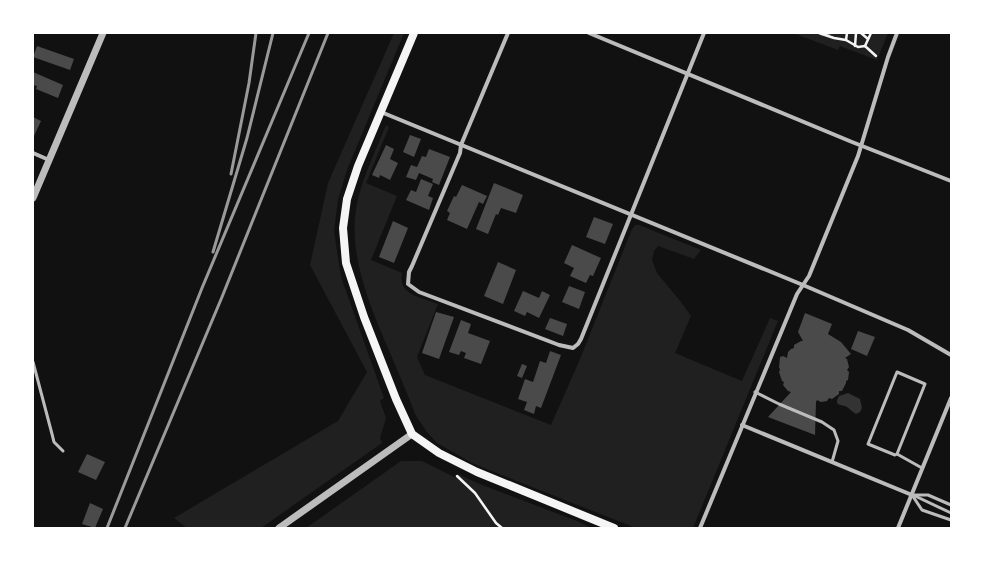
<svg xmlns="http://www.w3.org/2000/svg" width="984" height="561" viewBox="0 0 984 561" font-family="Raleway,sans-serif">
<rect width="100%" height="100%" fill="#111"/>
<g fill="#202020">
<path d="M 394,33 L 404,33 L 347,170 L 338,200 L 334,231 L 341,277 L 384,398 L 380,401 L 386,418 L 380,438 L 382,443 L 261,528 L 187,528 L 174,518 L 338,421 L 367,372 L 310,265 L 328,183 Z"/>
<path d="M 793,33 L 888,33 L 877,60 L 840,46 L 838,50 Z"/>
<path d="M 386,125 L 389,127 L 366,183 L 397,196 L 371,260 L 402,273 C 397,295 423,298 438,304 L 417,357 L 425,375 L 551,425 L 580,359 L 632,229 L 635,225 L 639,225 L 701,250 L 694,259 L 658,246 L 654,251 L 652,260 L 657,273 L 681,302 L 691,316 L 675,353 L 742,381 L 770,318 L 778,321 L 693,528 L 636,528 L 499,474 L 472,463 L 437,443 L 427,432 L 416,416 C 407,393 397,369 387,346 C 368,301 346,249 358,199 C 364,174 376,150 386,125 Z"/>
<path d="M 401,461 L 422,461 L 456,478 L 458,474 L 482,485 L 577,521 L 591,528 L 306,528 Z"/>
</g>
<path fill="#333" d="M 848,393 L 860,399 L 862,408 L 860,412 L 856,414 C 852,412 850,409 847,407 C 842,404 833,407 839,396 Z"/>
<g fill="#4a4a4a">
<path d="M 37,46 L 74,59 L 70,70 L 33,57 Z"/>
<path d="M 33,72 L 63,85 L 58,98 L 36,89 L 37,86 L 33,85 Z"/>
<path d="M 33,117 L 41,121 L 33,138 Z"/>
<path d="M 410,135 L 421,139 L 414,157 L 403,152 Z"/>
<path d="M 386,145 L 394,149 L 390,159 L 398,163 L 390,180 L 380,175 L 379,178 L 372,175 Z"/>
<path d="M 429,149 L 450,157 L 439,185 L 432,182 L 433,179 L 419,173 L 416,180 L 406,177 L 411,165 L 417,167 L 422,156 L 426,157 Z"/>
<path d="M 421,179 L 433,184 L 428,196 L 433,198 L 429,210 L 406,200 L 411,190 L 416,192 Z"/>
<path d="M 494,183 L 523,195 L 516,213 L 501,208 L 498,215 L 496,214 L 488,234 L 476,229 Z"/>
<path d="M 462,185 L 487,196 L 483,204 L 479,202 L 467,229 L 447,220 L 450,213 L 447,211 L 454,196 L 456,197 Z"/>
<path d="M 594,217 L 613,224 L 605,244 L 586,237 Z"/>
<path d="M 393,221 L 408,228 L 394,263 L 379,257 Z"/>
<path d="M 572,245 L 601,258 L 593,276 L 590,275 L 586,283 L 570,276 L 574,268 L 564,263 Z"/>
<path d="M 498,262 L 516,270 L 503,304 L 484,296 Z"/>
<path d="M 569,286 L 585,292 L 579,309 L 562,302 Z"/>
<path d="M 523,291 L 539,298 L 542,291 L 550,295 L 539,318 L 527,312 L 525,316 L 514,311 Z"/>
<path d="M 436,312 L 454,317 L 439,359 L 422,353 Z"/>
<path d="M 805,313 L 832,324 L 828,334 L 841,342 L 851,354 L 845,358 L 847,359 L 849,367 L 847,370 L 849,372 L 848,380 L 846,381 L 846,383 L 842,391 L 839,391 L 839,394 L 832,399 L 829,398 L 827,401 L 821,402 L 817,400 L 816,402 L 815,435 L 768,417 L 791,392 L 788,391 L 783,385 L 784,382 L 782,381 L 779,372 L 780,370 L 779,367 L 780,357 L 783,356 L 787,358 L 788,352 L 791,349 L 794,348 L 794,345 L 801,341 L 803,341 L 798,332 Z"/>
<path d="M 550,318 L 567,324 L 563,336 L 545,329 Z"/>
<path d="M 461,320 L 471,324 L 468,333 L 490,341 L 481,364 L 464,358 L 466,353 L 461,351 L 459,355 L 449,352 Z"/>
<path d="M 858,331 L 875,337 L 867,356 L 851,349 Z"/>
<path d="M 550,351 L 561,355 L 541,408 L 536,406 L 534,414 L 524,410 L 527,402 L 518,399 L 525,379 L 533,382 L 540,361 L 546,363 Z"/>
<path d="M 522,364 L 527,366 L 522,378 L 517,376 Z"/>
<path d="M 87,454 L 105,462 L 96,480 L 78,472 Z"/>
<path d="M 90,503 L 103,509 L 95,528 L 82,524 Z"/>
</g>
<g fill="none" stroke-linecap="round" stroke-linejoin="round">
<g stroke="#f5f5f5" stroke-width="2.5">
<path d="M 819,33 L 834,38 L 846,40 L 858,47 L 865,46 L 876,56"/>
<path d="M 861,33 L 868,39"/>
<path d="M 822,34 L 830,33"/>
<path d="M 846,40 L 847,33"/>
<path d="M 855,46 L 856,33"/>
<path d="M 865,46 L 871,33"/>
<path d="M 457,476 L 475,493 L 496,523 L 502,528"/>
</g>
<g stroke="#bcbcbc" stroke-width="3">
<path d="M 33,362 L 52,434 L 54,442 L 63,451"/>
<path d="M 755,392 L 779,404 L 822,422 L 834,430 L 838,441 L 832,462"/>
<path d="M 897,454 L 925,384 L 897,372 L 868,444 L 895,455 L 897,454 L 922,468"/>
<path d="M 912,495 L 922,510 L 951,520"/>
<path d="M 913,495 L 951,513"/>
<path d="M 913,495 L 928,495 L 951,505"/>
</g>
<g stroke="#bcbcbc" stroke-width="4">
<path d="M 508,33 L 461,145 L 460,153 L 412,266 L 409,272 L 408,284 L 419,292 L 559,345 L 573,348 L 578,344 L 581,339 L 704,33"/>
<path d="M 589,33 L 852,142 L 951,181"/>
<path d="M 381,112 L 803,285 L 908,330 L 951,355"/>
<path d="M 33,153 L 49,160"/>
<path d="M 742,425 L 912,495"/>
<path d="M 700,528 L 797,294 L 809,276 L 858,156 L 888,57 L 897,33"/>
<path d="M 898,528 L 951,398"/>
</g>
<g stroke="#bcbcbc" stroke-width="7">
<path d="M 33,198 L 103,33"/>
<path d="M 279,528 L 412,434"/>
</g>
<path stroke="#f5f5f5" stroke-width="8" d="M 414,33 L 358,166 L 347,199 L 343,228 L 346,263 L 364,317 L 396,399 L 412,434 L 439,453 L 477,472 L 614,528"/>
<g stroke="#9a9a9a" stroke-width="3">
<path d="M 231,174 L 249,83 L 256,33"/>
<path d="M 213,252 L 247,138 L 273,33"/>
<path d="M 107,528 L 202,288 L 309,33"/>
<path d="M 125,528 L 222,297 L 328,33"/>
</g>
</g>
<rect width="984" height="561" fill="none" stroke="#ffffff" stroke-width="68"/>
</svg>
